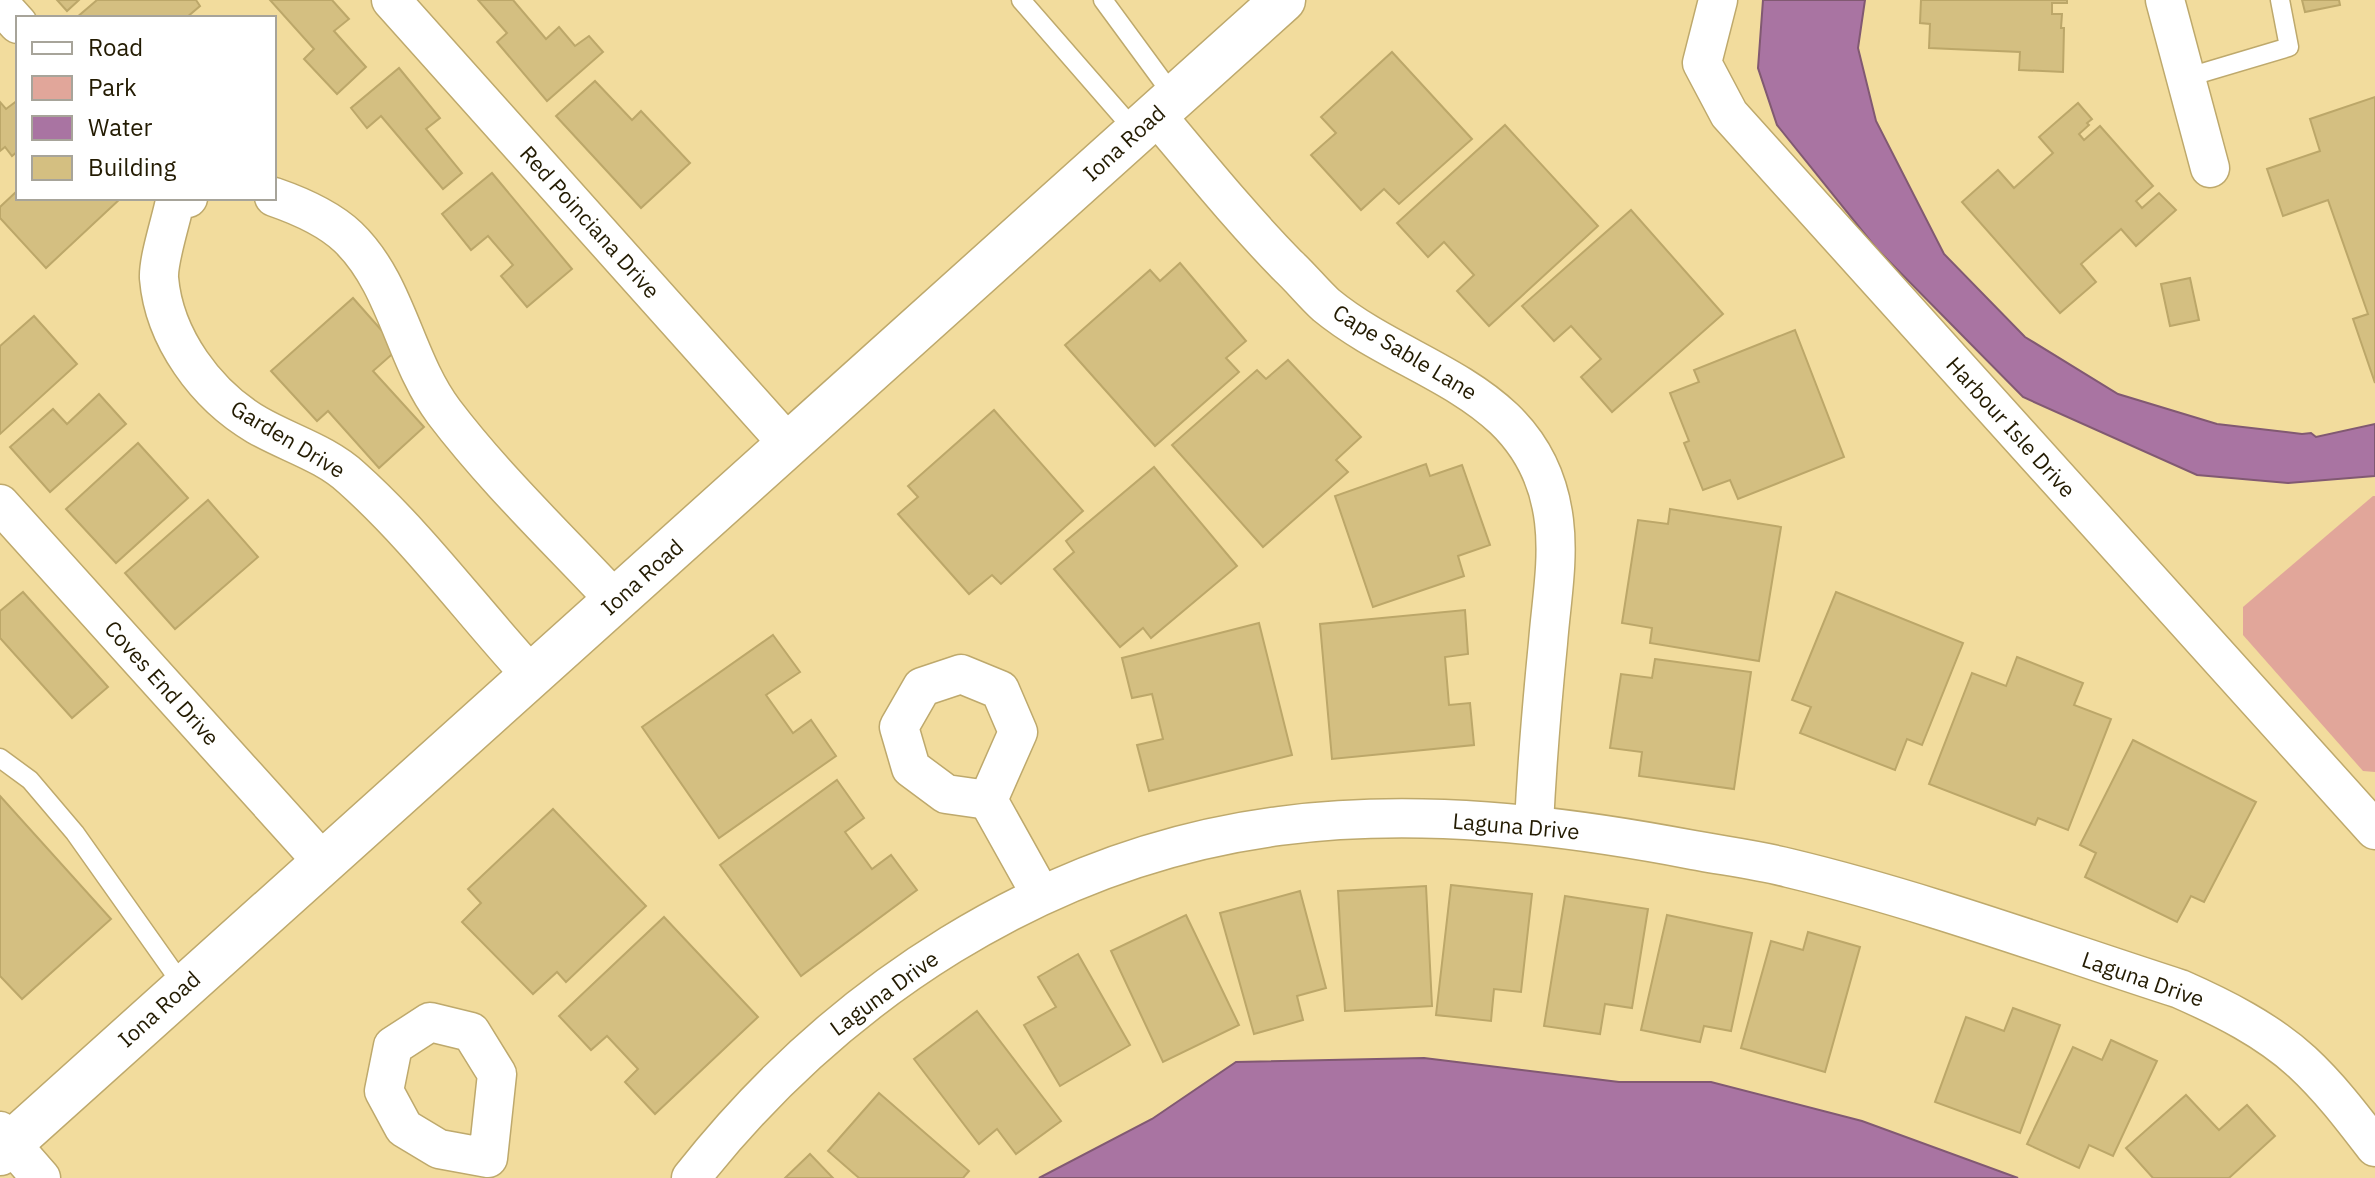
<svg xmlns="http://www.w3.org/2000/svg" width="2375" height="1178" viewBox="0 0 2375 1178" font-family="'IBM Plex Sans',sans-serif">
<rect width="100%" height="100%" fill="#f2dc9d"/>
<path fill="#e1a69a" d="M 2373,496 L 2375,496 L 2375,772 L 2363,771 L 2243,635 L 2243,607 Z"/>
<g fill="#a974a2" stroke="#815972" stroke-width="2">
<path d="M 1763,0 L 1865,0 L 1858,48 L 1876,121 L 1944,254 L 2025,337 L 2118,394 L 2217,424 L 2302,434 L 2311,433 L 2316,437 L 2375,424 L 2375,476 L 2288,483 L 2197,475 L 2023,397 L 1876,248 L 1777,125 L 1758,68 Z"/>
<path d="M 1424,1058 L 1619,1082 L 1711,1082 L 1862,1121 L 2018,1178 L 1039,1178 L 1152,1119 L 1236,1062 Z"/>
</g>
<g fill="#d4bf81" stroke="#bca769" stroke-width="2">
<path d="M 57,0 L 79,0 L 67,11 Z"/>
<path d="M 97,0 L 196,0 L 200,6 L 186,18 L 76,18 Z"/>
<path d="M 270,0 L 332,0 L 349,19 L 334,31 L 366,67 L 337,94 L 304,59 L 314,49 Z"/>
<path d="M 478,0 L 513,0 L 546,39 L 559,27 L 575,46 L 589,36 L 603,52 L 547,101 L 497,42 L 507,33 Z"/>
<path d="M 1921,0 L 2067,0 L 2067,3 L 2052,3 L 2052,14 L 2062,14 L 2061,28 L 2064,28 L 2063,72 L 2019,70 L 2020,52 L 1929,48 L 1930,24 L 1920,23 Z"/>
<path d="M 2302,0 L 2339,0 L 2340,5 L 2305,12 Z"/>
<path d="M 1392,52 L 1472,139 L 1399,204 L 1384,189 L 1361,210 L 1311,155 L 1336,133 L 1321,117 Z"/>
<path d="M 399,68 L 440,118 L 426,129 L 462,173 L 443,189 L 381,116 L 367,128 L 351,108 Z"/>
<path d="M 595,81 L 632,120 L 641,111 L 690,163 L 641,208 L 556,116 Z"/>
<path d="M 2375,97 L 2375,383 L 2353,319 L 2368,314 L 2328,200 L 2283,216 L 2267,169 L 2320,151 L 2310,119 Z"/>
<path d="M 18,100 L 18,151 L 12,156 L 5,147 L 0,151 L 0,102 L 6,109 Z"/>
<path d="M 2078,103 L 2092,119 L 2087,123 L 2089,125 L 2079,134 L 2084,140 L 2100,126 L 2153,186 L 2136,201 L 2142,208 L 2159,193 L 2176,210 L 2136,246 L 2121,229 L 2081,264 L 2096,282 L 2060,313 L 1962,202 L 1998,170 L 2014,188 L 2053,153 L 2039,137 Z"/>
<path d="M 1505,125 L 1598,226 L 1489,326 L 1457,291 L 1474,275 L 1444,242 L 1428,257 L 1397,223 Z"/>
<path d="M 492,173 L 572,269 L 527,307 L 501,276 L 513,265 L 488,236 L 471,250 L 442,214 Z"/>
<path d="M 18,190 L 18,198 L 121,198 L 46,268 L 0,218 L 0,207 Z"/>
<path d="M 1631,210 L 1723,314 L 1612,412 L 1581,377 L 1601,359 L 1571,326 L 1554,341 L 1522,306 Z"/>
<path d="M 1180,263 L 1246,341 L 1226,358 L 1239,372 L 1155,446 L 1065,345 L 1150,270 L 1160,281 Z"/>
<path d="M 2190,278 L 2199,320 L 2170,326 L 2161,284 Z"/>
<path d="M 353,298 L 398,349 L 373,371 L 424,427 L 379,468 L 328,411 L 317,421 L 271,371 Z"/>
<path d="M 34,316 L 77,364 L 0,434 L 0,346 Z"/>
<path d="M 1795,330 L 1844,457 L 1738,499 L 1730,480 L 1703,490 L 1684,443 L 1689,441 L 1670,393 L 1699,382 L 1694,370 Z"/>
<path d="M 1288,360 L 1361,437 L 1336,460 L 1348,472 L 1263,547 L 1172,445 L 1257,370 L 1266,379 Z"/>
<path d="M 99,394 L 126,424 L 50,492 L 10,447 L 53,409 L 67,424 Z"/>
<path d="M 994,410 L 1083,511 L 1001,584 L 992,575 L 969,594 L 898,514 L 918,497 L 908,486 Z"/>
<path d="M 138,443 L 188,498 L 116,563 L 66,509 Z"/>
<path d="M 1426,464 L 1430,476 L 1462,465 L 1490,545 L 1458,556 L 1464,576 L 1373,607 L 1335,496 Z"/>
<path d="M 1154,467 L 1237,566 L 1151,638 L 1143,628 L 1120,647 L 1054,569 L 1074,552 L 1066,541 Z"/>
<path d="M 208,500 L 258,557 L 175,629 L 125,573 Z"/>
<path d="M 1670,509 L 1781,527 L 1759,661 L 1650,643 L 1652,628 L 1622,623 L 1638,520 L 1668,524 Z"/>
<path d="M 23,592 L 108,687 L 72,718 L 0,638 L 0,611 Z"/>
<path d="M 1836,592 L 1963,643 L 1922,745 L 1907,739 L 1895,770 L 1800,733 L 1811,707 L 1792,700 Z"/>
<path d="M 1465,610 L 1468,654 L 1445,657 L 1449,705 L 1470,703 L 1474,745 L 1332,759 L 1320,624 Z"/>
<path d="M 1259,623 L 1292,755 L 1149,791 L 1137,745 L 1163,739 L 1152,694 L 1132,698 L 1122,658 Z"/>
<path d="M 773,635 L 800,672 L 766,695 L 793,733 L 811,720 L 836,756 L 719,838 L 642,727 Z"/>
<path d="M 2017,657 L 2083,683 L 2074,705 L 2111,719 L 2068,830 L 2038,818 L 2035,825 L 1929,784 L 1972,673 L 2006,686 Z"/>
<path d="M 1655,659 L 1751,672 L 1734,789 L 1639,776 L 1642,752 L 1610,748 L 1621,674 L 1652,678 Z"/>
<path d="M 2133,740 L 2256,802 L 2204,902 L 2191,896 L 2177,922 L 2085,877 L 2096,853 L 2080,845 Z"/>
<path d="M 837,780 L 864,818 L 845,832 L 872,869 L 891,855 L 917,890 L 801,976 L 720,865 Z"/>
<path d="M 0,796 L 111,919 L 22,999 L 0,976 Z"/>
<path d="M 553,809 L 646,906 L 566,982 L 557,972 L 533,994 L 462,922 L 481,903 L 468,889 Z"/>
<path d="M 1451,885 L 1532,894 L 1521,992 L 1494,989 L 1491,1021 L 1436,1015 Z"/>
<path d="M 1426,886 L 1432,1006 L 1345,1011 L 1338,891 Z"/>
<path d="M 1300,891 L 1326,988 L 1297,996 L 1303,1020 L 1254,1034 L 1220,913 Z"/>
<path d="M 1565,896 L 1648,909 L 1632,1008 L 1605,1004 L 1600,1034 L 1544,1026 Z"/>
<path d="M 1186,915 L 1239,1025 L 1163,1062 L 1111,951 Z"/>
<path d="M 1667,915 L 1752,933 L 1731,1031 L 1704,1026 L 1700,1042 L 1641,1030 Z"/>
<path d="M 664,917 L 758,1017 L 655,1114 L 625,1082 L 638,1069 L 607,1036 L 591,1050 L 559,1016 Z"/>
<path d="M 1808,932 L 1860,947 L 1825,1072 L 1741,1048 L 1771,941 L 1803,950 Z"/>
<path d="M 1078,954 L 1130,1045 L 1060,1086 L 1024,1025 L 1056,1007 L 1038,977 Z"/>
<path d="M 2013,1008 L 2060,1025 L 2020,1133 L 1935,1102 L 1966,1017 L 2004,1031 Z"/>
<path d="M 977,1011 L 1061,1121 L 1016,1154 L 997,1129 L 979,1144 L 914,1059 Z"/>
<path d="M 2111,1040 L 2157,1061 L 2113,1156 L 2089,1145 L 2079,1168 L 2027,1144 L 2073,1047 L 2102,1060 Z"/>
<path d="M 879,1093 L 969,1171 L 963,1178 L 859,1178 L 828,1151 Z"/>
<path d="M 2186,1095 L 2219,1130 L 2247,1105 L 2275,1136 L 2229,1178 L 2153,1178 L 2126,1148 Z"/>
<path d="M 810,1154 L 833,1178 L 785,1178 Z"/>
</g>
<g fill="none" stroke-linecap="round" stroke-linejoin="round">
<defs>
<g id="lane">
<path d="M 1021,0 L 1136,132"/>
<path d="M 1103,0 L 1175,98"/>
<path d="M 2185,78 L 2289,47 L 2280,0"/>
<path d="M 0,758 L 30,780 L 75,833 L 184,987"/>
</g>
<g id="street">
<path d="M 391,0 L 789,445"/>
<path d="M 1718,0 L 1702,63 L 1729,114 L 2375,830"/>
<path d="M 2165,0 L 2210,168"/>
<path d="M 0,4 L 18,24"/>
<path d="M 1156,115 C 1199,166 1241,218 1288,266 C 1301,278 1313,293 1326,305 C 1411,375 1538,388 1554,521 C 1559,561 1551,603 1548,643 C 1542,703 1537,763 1534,824"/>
<path d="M 274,197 C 300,206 328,218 348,237 C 397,284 404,359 444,412 C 495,479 558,539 615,600"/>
<path d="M 188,198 L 175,201 C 171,221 158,260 159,278 C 164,338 206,395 257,425 C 288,443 325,453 352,478 C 418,537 472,611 532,676"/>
<path d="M 0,504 L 323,862"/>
<path d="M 961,674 L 1000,690 L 1018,732 L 988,800 L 946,794 L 911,768 L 899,727 L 922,687 Z"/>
<path d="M 988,800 L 1041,895"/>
<path d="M 430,1022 L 471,1032 L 497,1074 L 488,1158 L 439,1149 L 404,1128 L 384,1091 L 393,1046 Z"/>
<path d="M 0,1131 L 41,1178"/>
<path d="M 691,1178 C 836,994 1043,857 1279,826 C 1417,808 1557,824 1693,850 C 1725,856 1758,860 1789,868 C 1922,900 2050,947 2180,989 C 2223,1008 2267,1030 2302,1062 C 2330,1088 2352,1117 2375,1147"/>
</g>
<path id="secondary" d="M 0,1153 L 1283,0"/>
</defs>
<use href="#lane" stroke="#bea96c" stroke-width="21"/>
<use href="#street" stroke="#bea96c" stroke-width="41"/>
<use href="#secondary" stroke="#bea96c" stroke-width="47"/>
<use href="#lane" stroke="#fff" stroke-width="18"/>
<use href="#street" stroke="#fff" stroke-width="38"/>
<use href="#secondary" stroke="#fff" stroke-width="44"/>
</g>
<g text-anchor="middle" stroke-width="6" stroke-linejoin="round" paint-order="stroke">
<g font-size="22" fill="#231b02" stroke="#fff">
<text transform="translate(1124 143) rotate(-42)" y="8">Iona Road</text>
<text transform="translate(590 222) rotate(48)" y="8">Red Poinciana Drive</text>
<text transform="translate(1405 352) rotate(31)" y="8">Cape Sable Lane</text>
<text transform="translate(2011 427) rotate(48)" y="8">Harbour Isle Drive</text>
<text transform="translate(288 439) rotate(31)" y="8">Garden Drive</text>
<text transform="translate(642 577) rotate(-42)" y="8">Iona Road</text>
<text transform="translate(162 683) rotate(48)" y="8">Coves End Drive</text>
<text transform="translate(1516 826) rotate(5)" y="8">Laguna Drive</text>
<text transform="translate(2143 979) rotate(19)" y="8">Laguna Drive</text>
<text transform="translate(884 993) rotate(-36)" y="8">Laguna Drive</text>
<text transform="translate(159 1009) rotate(-42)" y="8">Iona Road</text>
</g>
</g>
<rect x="16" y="16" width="260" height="184" fill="#ffffff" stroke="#a7a49a" stroke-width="2"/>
<rect x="32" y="42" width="40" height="12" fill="#ffffff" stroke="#a7a49a" stroke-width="2"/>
<text x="88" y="56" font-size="24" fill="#231b02">Road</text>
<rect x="32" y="76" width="40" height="24" fill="#e1a69a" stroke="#a7a49a" stroke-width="2"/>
<text x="88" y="96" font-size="24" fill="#231b02">Park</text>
<rect x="32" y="116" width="40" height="24" fill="#a974a2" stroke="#a7a49a" stroke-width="2"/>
<text x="88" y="136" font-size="24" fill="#231b02">Water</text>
<rect x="32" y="156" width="40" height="24" fill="#d4bf81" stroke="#a7a49a" stroke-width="2"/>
<text x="88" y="176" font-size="24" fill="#231b02">Building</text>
</svg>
